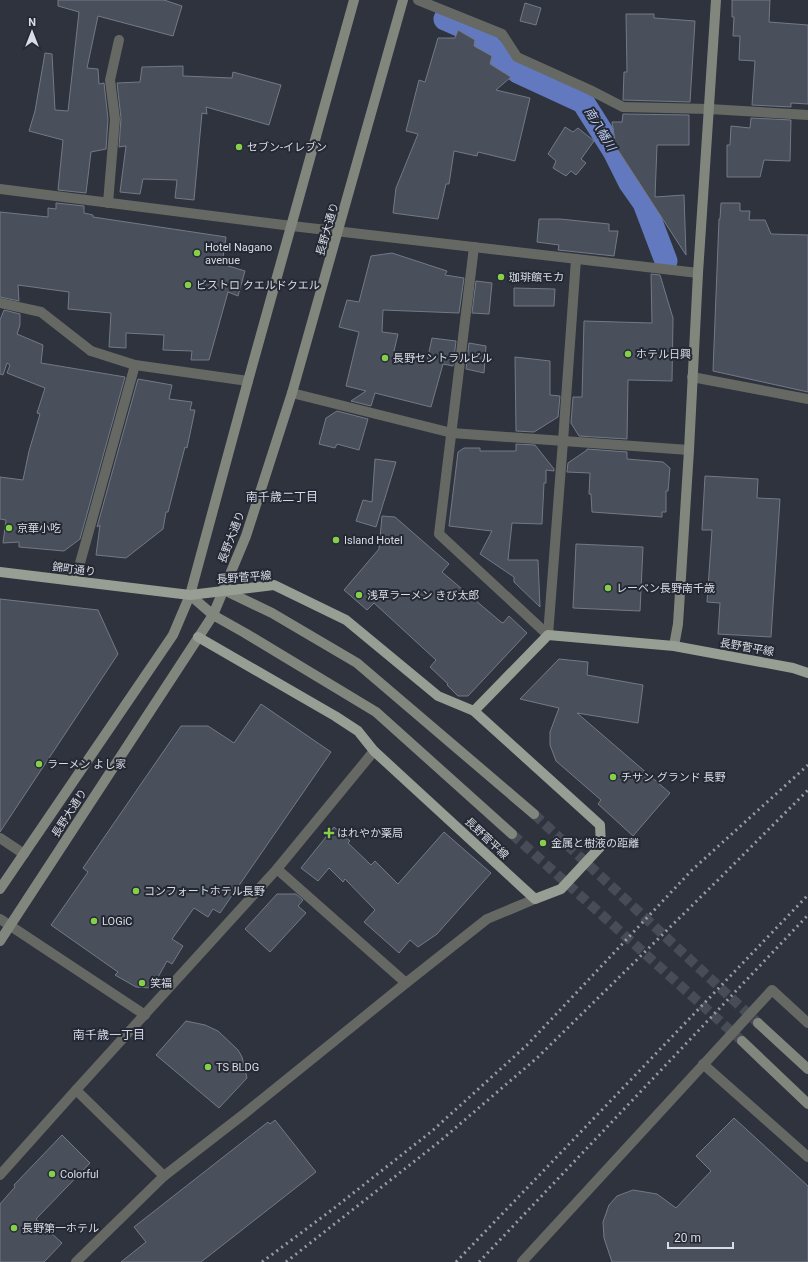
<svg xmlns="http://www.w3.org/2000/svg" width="808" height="1262" viewBox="0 0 808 1262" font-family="Roboto,'Noto Sans JP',sans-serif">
<rect width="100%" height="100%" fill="#2e333e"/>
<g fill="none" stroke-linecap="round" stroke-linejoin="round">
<path stroke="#6278bf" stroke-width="23" d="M 445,19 L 479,34 L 498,55 L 518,72 L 583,102 L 614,151 L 630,183 L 644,203 L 666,261"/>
</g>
<g fill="#4a4f5c" stroke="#747987">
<path d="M 58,0 L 164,0 L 182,6 L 173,36 L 98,16 L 87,68 L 98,69 L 99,84 L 104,83 L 108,119 L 106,149 L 91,152 L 86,193 L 58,190 L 63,140 L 29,131 L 35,111 L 45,53 L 52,54 L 55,110 L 68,111 L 79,12 L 58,6 Z"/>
<path d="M 732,0 L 770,0 L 769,22 L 808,25 L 808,104 L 791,103 L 791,107 L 752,105 L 755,61 L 739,60 L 740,36 L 733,36 L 734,17 L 732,17 Z"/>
<path d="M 525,3 L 541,8 L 536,25 L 520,21 Z"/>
<path d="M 626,14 L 654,14 L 654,18 L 695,21 L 690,102 L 623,100 L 624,72 L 627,72 Z"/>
<path d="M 458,30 L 475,40 L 474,46 L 492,56 L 490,64 L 511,77 L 496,90 L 530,98 L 515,161 L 478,152 L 477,156 L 454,151 L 449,184 L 446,184 L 438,219 L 393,213 L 396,188 L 418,134 L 406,131 L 419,80 L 425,82 L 438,38 L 455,38 Z"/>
<path d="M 183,66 L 183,76 L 232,78 L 233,72 L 281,85 L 269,125 L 206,107 L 207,114 L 202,113 L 194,200 L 175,198 L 177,180 L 143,179 L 140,194 L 120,192 L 126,146 L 119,147 L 121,118 L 117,83 L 140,82 L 142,67 Z"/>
<path d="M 623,114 L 689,115 L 689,145 L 657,145 L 655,197 L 684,195 L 686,255 L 616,147 L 612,122 L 622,122 Z"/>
<path d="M 751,118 L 791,120 L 790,161 L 764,160 L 760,177 L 727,177 L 727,145 L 730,145 L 731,126 L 750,128 Z"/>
<path d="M 565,127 L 573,132 L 578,128 L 594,141 L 581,159 L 586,163 L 576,175 L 571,171 L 566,176 L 553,168 L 556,161 L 548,154 Z"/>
<path d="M 56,203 L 84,206 L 84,213 L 93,215 L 93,217 L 226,237 L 222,264 L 245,271 L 238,296 L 228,292 L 209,360 L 191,360 L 192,351 L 163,350 L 164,335 L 126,333 L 126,348 L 109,347 L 111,313 L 68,309 L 69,292 L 18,285 L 19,301 L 0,297 L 0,212 L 48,217 L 48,208 L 56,209 Z"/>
<path d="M 721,203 L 740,203 L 740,211 L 750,211 L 749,220 L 765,220 L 771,234 L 808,235 L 808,392 L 713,371 L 719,219 L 720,219 Z"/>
<path d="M 539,219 L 560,219 L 609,224 L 609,231 L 618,231 L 614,256 L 558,250 L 559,245 L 537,242 Z"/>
<path d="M 392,253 L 447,271 L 445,275 L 464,278 L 459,313 L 383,310 L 382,332 L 398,334 L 394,351 L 427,361 L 432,338 L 456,341 L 453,366 L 443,364 L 431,407 L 375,393 L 371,406 L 351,401 L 366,391 L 346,386 L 359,332 L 339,327 L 347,300 L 359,302 L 371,256 Z"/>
<path d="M 651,274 L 660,275 L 673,318 L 672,381 L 628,380 L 627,439 L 579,436 L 571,423 L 573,397 L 582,397 L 584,321 L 652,323 Z"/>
<path d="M 476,281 L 492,283 L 489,314 L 472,313 Z"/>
<path d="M 514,288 L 555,289 L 554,306 L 514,306 Z"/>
<path d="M 4,310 L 20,314 L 20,325 L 17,334 L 43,345 L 41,363 L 125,377 L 80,539 L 64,551 L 19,547 L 19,542 L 3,543 L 6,520 L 0,519 L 0,477 L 23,480 L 29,451 L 40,414 L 37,413 L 45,388 L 7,373 L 10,365 L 7,363 L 3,375 L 0,374 L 0,320 Z"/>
<path d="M 469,343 L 486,346 L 484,373 L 466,369 Z"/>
<path d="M 515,357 L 550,361 L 550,395 L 560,396 L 558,417 L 534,432 L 516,431 Z"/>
<path d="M 138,379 L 172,385 L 169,399 L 192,402 L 190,410 L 195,410 L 187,448 L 185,447 L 168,512 L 166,512 L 163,529 L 126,558 L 96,555 L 100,525 L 97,527 Z"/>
<path d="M 337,411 L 368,419 L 359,450 L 337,444 L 335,448 L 319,444 L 326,418 Z"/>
<path d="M 516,444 L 535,445 L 554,469 L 554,471 L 546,470 L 546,483 L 544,483 L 542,524 L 512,523 L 508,560 L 538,560 L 540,607 L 514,582 L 514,577 L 480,554 L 492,531 L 449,526 L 458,452 L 464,448 L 480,448 L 480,451 L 516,451 Z"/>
<path d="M 587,449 L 627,452 L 627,459 L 663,462 L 670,468 L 668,491 L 666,491 L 666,512 L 662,512 L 662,517 L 592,512 L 591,494 L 589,494 L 590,473 L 567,472 L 568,463 L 587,450 Z"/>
<path d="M 375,459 L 396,462 L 376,527 L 356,521 L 363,500 L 372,502 Z"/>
<path d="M 705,476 L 758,479 L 757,498 L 780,499 L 771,637 L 718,634 L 720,603 L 707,602 L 712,530 L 702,530 Z"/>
<path d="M 382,516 L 395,517 L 449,564 L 442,572 L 501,622 L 503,623 L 509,616 L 527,633 L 468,696 L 458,696 L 447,685 L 448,684 L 430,667 L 436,660 L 374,603 L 367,610 L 344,590 L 379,549 Z"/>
<path d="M 576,544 L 643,547 L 640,611 L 573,608 Z"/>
<path d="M 0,599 L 98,610 L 118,654 L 0,832 Z"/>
<path d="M 559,659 L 588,662 L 587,675 L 643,685 L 638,723 L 577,713 L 670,793 L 633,836 L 598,804 L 601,800 L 556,761 L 550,745 L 550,732 L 559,708 L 520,699 Z"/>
<path d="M 261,704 L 331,752 L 220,913 L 213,909 L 208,917 L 194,908 L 172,939 L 183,946 L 172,964 L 167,961 L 152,988 L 136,987 L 115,975 L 118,972 L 51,925 L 88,872 L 83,868 L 181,726 L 208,726 L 234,743 Z"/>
<path d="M 334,827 L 350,841 L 348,843 L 371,865 L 375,861 L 398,884 L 444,832 L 491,873 L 437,934 L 418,947 L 410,940 L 399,953 L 364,922 L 375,910 L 345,879 L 343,882 L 329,868 L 318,881 L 301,868 Z"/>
<path d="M 277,894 L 296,894 L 303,900 L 298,906 L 306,913 L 270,952 L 245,929 Z"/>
<path d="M 186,1021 L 205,1025 L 218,1031 L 238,1050 L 242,1057 L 247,1078 L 219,1108 L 156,1055 Z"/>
<path d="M 734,1118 L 808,1186 L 808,1262 L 612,1262 L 604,1238 L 603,1222 L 609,1205 L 617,1196 L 633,1190 L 657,1194 L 676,1208 L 711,1171 L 696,1156 Z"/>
<path d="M 275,1120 L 316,1172 L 201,1262 L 121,1262 L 146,1242 L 134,1227 L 268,1122 L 270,1124 Z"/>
<path d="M 62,1135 L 90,1163 L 36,1219 L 62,1243 L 44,1262 L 0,1262 L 0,1204 L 15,1187 L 14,1185 Z"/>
</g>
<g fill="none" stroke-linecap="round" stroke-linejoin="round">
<g stroke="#484c57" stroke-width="10" stroke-dasharray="10 5" stroke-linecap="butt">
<path d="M 534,814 L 758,1023"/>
<path d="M 512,834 L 742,1041"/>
</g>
<g stroke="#666963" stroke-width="10">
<path d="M 108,203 L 115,119 L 110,80 L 119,40"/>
<path d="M 0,303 L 41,312 L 91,351"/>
</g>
<g stroke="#666963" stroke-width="10">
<path d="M 418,0 L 502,34 L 517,57 L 590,90 L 623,107 L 709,109 L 808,115"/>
<path d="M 0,189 L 292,226 L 698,273"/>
<path d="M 474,247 L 439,534 L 548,635"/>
<path d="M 91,351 L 135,365 L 248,381"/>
<path d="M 692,377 L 808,399"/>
<path d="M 292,393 L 452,433 L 689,450"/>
<path d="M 75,581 L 135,365"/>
<path d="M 548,635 L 563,441 L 576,259"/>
<path d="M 0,838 L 24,854"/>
<path d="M 277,869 L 406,983"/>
<path d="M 0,919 L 145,1015"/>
<path d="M 703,1064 L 808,1157"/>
<path d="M 76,1090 L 164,1176"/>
<path d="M 0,1175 L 76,1090 L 277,869 L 374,751"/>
<path d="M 76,1262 L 164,1176 L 244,1114 L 406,983 L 487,919 L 535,899"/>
<path d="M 522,1262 L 772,990 L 808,1023"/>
</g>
<g stroke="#82877e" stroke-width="10">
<path d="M 224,590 L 272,613 L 357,663 L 534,814"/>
<path d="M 190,595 L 213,615 L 245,633 L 376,712 L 512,834"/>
<path d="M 674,646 L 678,624 L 689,450 L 698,273 L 716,0"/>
<path d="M 0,889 L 173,635 L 190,595 L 248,381 L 354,0"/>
<path d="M 0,941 L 213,615 L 246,536 L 292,393 L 403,0"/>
<path d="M 758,1023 L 808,1069"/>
<path d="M 742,1041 L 808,1104"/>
</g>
<g stroke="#979e93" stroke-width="10">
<path d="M 0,572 L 190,595 L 274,585 L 346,620 L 438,696 L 474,711 L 600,825 L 601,846 L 561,889 L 535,899 L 374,751 L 358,731 L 335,716 L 198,637"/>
<path d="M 474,711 L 548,635 L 674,646 L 793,668 L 808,673"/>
</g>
<g stroke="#979ba4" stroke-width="3" stroke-dasharray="2 4" stroke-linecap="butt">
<path d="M 262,1262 L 333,1209 L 432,1131 L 527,1045 L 692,870 L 808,765"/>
<path d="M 286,1262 L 439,1142 L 538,1057 L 717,881 L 808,790"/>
<path d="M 456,1262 L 808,895"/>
<path d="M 479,1262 L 808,915"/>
</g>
</g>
<g fill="#86cf4b" stroke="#242934" stroke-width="1.5">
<circle cx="239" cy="147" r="4"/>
<circle cx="197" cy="253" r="4"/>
<circle cx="501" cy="277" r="4"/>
<circle cx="188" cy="285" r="4"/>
<circle cx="628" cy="354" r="4"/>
<circle cx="385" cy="358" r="4"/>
<circle cx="9" cy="528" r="4"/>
<circle cx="336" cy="540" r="4"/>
<circle cx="608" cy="588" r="4"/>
<circle cx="359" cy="595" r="4"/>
<circle cx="39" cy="764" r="4"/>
<circle cx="613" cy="777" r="4"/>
<path d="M327 827h4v4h4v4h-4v4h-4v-4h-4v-4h4z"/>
<circle cx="543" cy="843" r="4"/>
<circle cx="136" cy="891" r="4"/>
<circle cx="94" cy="921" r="4"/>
<circle cx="142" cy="983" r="4"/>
<circle cx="208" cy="1067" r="4"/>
<circle cx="52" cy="1174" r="4"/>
<circle cx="14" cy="1228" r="4"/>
</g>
<g text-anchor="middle" stroke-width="4" stroke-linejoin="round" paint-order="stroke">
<g font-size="11" fill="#d9dce4" stroke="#242934" text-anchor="start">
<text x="247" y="151">セブン-イレブン</text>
<text x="205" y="251">Hotel Nagano<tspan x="205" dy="13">avenue</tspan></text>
<text x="509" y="281">珈琲館モカ</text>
<text x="196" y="289">ビストロ クエルドクエル</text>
<text x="636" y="358">ホテル日興</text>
<text x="393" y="362">長野セントラルビル</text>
<text x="17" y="532">京華小吃</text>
<text x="344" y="544">Island Hotel</text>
<text x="616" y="592">レーベン長野南千歳</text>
<text x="367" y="599">浅草ラーメン きび太郎</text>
<text x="47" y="768">ラーメン よし家</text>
<text x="621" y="781">チサン グランド 長野</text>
<text x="337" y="837">はれやか薬局</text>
<text x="551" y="847">金属と樹液の距離</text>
<text x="144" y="895">コンフォートホテル長野</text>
<text x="102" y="925">LOGiC</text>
<text x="150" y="987">笑福</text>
<text x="216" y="1071">TS BLDG</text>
<text x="60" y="1178">Colorful</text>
<text x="22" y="1232">長野第一ホテル</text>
</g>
<g font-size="11" fill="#d9dce4" stroke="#242934">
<text transform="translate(327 229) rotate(-74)" y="4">長野大通り</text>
<text transform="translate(231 537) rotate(-69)" y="4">長野大通り</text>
<text transform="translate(74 569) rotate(7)" y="4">錦町通り</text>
<text transform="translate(244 577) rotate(-4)" y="4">長野菅平線</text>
<text transform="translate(747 647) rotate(10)" y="4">長野菅平線</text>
<text transform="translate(69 813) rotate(-57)" y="4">長野大通り</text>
<text transform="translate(487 838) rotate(43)" y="4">長野菅平線</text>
</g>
<g font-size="12" font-style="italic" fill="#c0cef6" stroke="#242934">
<text transform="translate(600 129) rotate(59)" y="4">南八幡川</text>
</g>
<g font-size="12" fill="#d4dae9" stroke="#242934">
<text x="282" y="501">南千歳二丁目</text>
<text x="109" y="1039">南千歳一丁目</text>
</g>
</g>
<g transform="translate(32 32)" stroke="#242934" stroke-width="3" paint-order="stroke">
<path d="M0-3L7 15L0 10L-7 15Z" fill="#d9dce4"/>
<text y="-6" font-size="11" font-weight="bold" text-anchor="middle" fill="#d9dce4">N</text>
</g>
<path d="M668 1242v6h65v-6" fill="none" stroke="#d9dce4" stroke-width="2"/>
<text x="674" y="1242" font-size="12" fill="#d9dce4" stroke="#242934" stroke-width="3" paint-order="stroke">20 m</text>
</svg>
